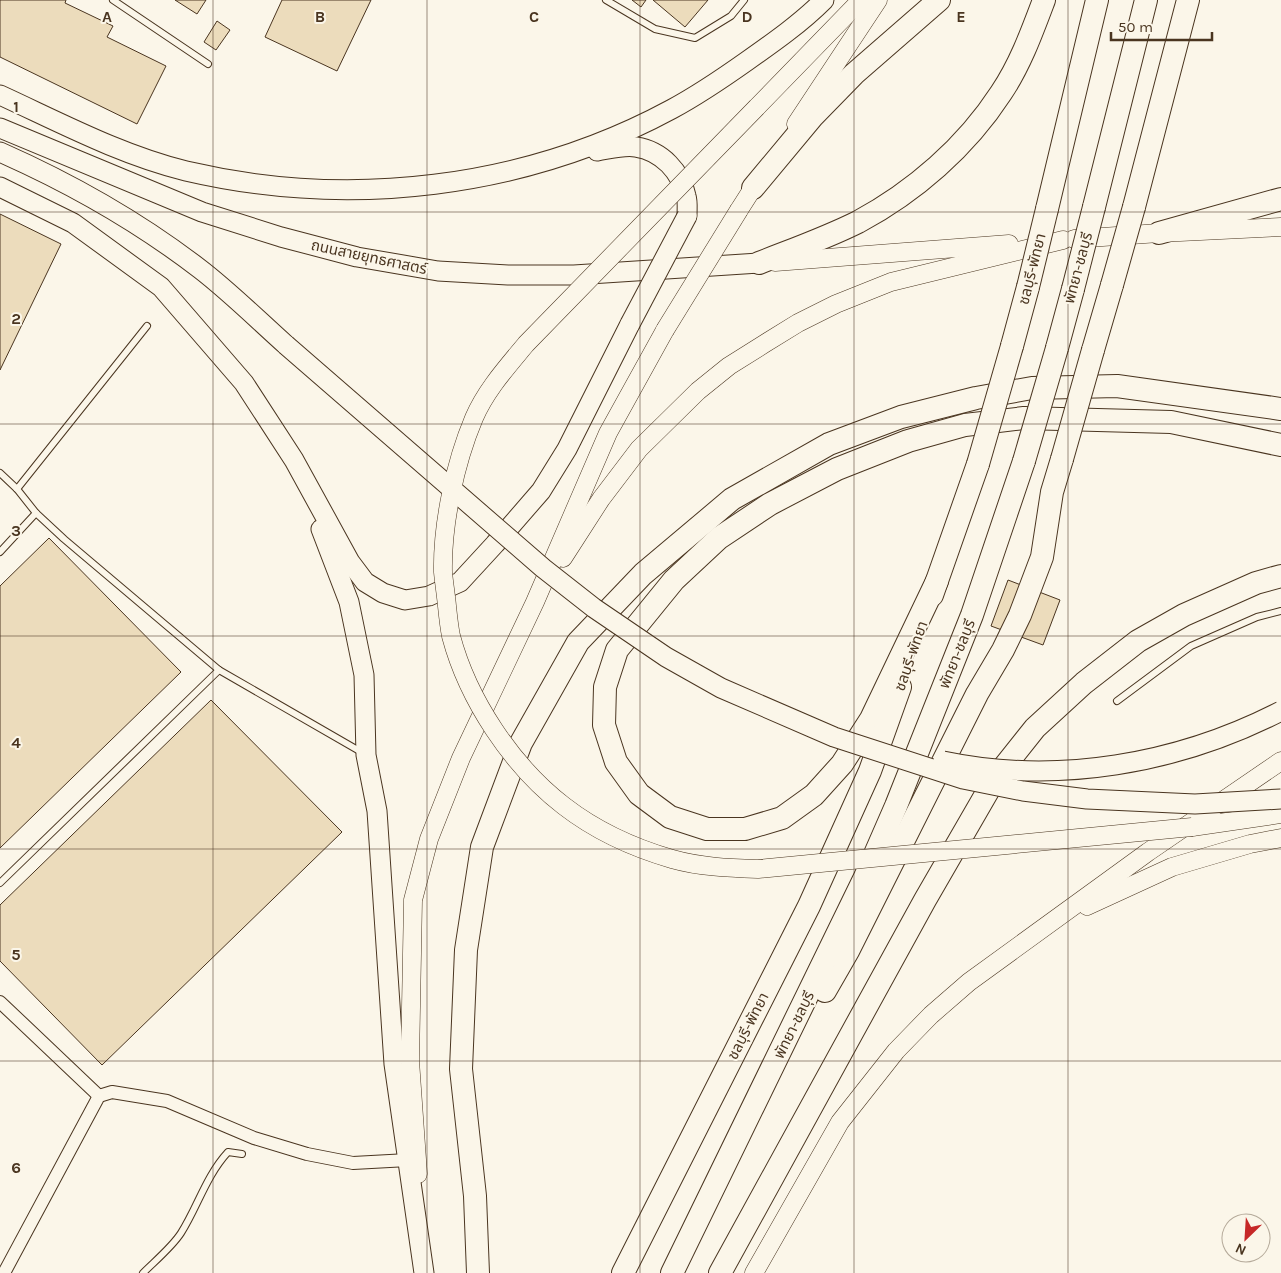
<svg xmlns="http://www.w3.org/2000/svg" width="1281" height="1273" viewBox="0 0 1281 1273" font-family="Karla,'Noto Sans Thai',sans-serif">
<rect width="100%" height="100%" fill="#fbf6e9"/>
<g fill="#ecdcbc" stroke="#4a3520">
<path d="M 0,0 L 66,0 L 65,3 L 113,26 L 107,37 L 166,66 L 137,124 L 0,57 Z"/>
<path d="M 175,0 L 206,0 L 197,14 Z"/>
<path d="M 282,0 L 371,0 L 337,71 L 265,37 Z"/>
<path d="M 632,0 L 646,0 L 641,7 Z"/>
<path d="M 653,0 L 708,0 L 685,27 Z"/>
<path d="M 217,21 L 230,30 L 216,50 L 204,42 Z"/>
<path d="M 0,214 L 61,244 L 0,370 Z"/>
<path d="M 49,538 L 181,672 L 0,848 L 0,586 Z"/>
<path d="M 1008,580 L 1060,600 L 1043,645 L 991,626 Z"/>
<path d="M 211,700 L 342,832 L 102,1065 L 0,961 L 0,905 Z"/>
</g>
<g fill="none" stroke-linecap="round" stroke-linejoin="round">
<defs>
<g id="service">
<path d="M 113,0 L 208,64"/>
<path d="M 606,0 L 655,29 L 695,38 L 731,16 L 744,0"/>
<path d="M 0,473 L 17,489 L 36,513 L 64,539 L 219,670 L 363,753"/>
<path d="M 17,489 L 147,326"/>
<path d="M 0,552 L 36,513"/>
<path d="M 1117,701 L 1191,646 L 1257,617 L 1281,611"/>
<path d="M 0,883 L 219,670"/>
<path d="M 143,1273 C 155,1261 172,1247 181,1233 C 198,1206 206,1176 228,1152 L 242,1154"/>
</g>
<g id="minor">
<path d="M 0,1002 L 99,1096"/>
<path d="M 4,1273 L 99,1096 L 112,1092 L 167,1101 L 254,1138 L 307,1154 L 353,1163 L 408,1160"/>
</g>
<g id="secondary">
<path d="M 757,107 L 861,0"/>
<path d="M 796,124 L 878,0"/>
<path d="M 739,210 L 760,177"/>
<path d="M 1074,239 L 1159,233 L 1281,227"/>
<path d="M 775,262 L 1009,244"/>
<path d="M 563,558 L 601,499 L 639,449 L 698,391 L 729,366 L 764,344 L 798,323 L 836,304 L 891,282 L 1063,240"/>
<path d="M 1192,827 L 1281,814"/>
<path d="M 1087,906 L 1172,867 L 1250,844 L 1281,838"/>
<path d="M 418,1174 L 410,1061 L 413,900 L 429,839 L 461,758 L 535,602 L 608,433 L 665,330"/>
<path d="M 754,1273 L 840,1122 L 896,1051 L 931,1015 L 969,982 L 1148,852 L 1281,761"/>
</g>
<g id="primary">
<path d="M 0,95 C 61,123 121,155 186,171 C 349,209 524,189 672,109 C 698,95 723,78 747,61 C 774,42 801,23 824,0"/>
<path d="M 0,128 L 202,212 L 281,237 L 357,257 L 438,271 L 508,275 L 574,275 L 759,263"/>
<path d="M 597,151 C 610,149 623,145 636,147 C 662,151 681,172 686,196 C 688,202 687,209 687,216"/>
<path d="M 0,152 C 70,183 139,222 200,269 C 230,292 258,320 286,345"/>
<path d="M 0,187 L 73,223 L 161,287 L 244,383 L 294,460 L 350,562 L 365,582 L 383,593 L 405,600 L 429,596 L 460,582 L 495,544 L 541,491 L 567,449 L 630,324"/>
<path d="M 321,529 L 349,602 L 364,675 L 366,755 L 377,811 L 394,1064 L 424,1273"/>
</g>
<g id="motorway">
<path d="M 753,188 L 813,116 L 854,74 L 939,0"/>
<path d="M 1094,207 L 1146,0"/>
<path d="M 1134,207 L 1188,0"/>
<path d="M 1047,209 L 1097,0"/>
<path d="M 1159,233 L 1281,199"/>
<path d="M 759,263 C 792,250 826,238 858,222 C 914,192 966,147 1001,93 C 1020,65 1032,32 1044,0"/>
<path d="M 1012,346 L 1028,287"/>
<path d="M 1057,348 L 1073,289"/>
<path d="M 1093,350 L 1112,285"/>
<path d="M 937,581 L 871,719 L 842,764 L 814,795 L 782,818 L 745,829 L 707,829 L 670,817 L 639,794 L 616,762 L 604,725 L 605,687 L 617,650 L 674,580 L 719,538 L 770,504 L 837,469 L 908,441 L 965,425 L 1024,418 L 1171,422 L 1281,445"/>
<path d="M 932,595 L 978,464"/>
<path d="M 825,991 L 848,951 L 977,694 L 1003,650 L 1020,615 L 1042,557 L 1052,492 L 1062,459"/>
<path d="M 478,1273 L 475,1196 L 461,1069 L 466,950 L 482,847 L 521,743 L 578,642 L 643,574 L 732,499 L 829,444 L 901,417 L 976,398 L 1032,388 L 1117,386 L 1281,409"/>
<path d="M 623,1273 L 809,906 L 870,771 L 900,687"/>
<path d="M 672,1273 L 865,877 L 896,806 L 972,615 L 1024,461"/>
<path d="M 720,1273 L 925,900 L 996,777 L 1035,728 L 1084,683 L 1138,641 L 1184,615 L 1256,583 L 1281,576"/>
</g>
</defs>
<use href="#service" stroke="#4a3520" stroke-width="8"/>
<use href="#minor" stroke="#4a3520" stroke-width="14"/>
<use href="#secondary" stroke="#4a3520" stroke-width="19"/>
<use href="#primary" stroke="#4a3520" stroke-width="21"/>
<use href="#motorway" stroke="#4a3520" stroke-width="24"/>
<use href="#service" stroke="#fbf6e9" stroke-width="6"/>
<use href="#minor" stroke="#fbf6e9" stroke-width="12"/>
<use href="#secondary" stroke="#fbf6e9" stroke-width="18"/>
<use href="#primary" stroke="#fbf6e9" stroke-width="19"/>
<use href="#motorway" stroke="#fbf6e9" stroke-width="22"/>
<defs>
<g id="secondary-bridge">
<path d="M 757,107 L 526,344 C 507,367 486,390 474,418 C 455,463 442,524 443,572 C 444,583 446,595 447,606 C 448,616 449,626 451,636 C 468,700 512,766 564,806 C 595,830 634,848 672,859 C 700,867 729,868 758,869 L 1192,827"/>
<path d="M 665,330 L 739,210"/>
</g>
<g id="primary-bridge">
<path d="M 630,324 L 687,216"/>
<path d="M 286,345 L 543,568 L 594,608 L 666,657 L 721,688 L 834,737 L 963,779 L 1023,791 L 1087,799 L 1195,804 L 1281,799"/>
<path d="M 943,761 C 1057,785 1178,764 1281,711"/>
</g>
<g id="motorway-bridge">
<path d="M 1112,285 L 1134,207"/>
<path d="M 1028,287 L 1047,209"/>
<path d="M 1073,289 L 1094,207"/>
<path d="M 1062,459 L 1093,350"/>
<path d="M 1024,461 L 1057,348"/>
<path d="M 978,464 L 1012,346"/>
</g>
</defs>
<use href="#secondary-bridge" stroke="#4a3520" stroke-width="19" stroke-linecap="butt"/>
<use href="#primary-bridge" stroke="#4a3520" stroke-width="21" stroke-linecap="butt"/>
<use href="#motorway-bridge" stroke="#4a3520" stroke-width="24" stroke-linecap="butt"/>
<use href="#secondary-bridge" stroke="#fbf6e9" stroke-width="18"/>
<use href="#primary-bridge" stroke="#fbf6e9" stroke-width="19"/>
<use href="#motorway-bridge" stroke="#fbf6e9" stroke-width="22"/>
</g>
<path fill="none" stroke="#4a3520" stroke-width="1" stroke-opacity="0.55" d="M 213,0 L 213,1273M 427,0 L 427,1273M 640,0 L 640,1273M 854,0 L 854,1273M 1068,0 L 1068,1273M 0,212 L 1281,212M 0,424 L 1281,424M 0,636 L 1281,636M 0,849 L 1281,849M 0,1061 L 1281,1061"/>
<g text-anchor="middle" stroke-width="4" stroke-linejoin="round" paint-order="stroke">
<g font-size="15" fill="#4a3520" stroke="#fbf6e9">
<text transform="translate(369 257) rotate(12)" y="5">ถนนสายยุทธศาสตร์</text>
<text transform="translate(1078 268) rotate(-75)" y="5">พัทยา-ชลบุรี</text>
<text transform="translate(1032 269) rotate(-76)" y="5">ชลบุรี-พัทยา</text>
<text transform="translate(957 654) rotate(-68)" y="5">พัทยา-ชลบุรี</text>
<text transform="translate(911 656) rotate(-71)" y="5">ชลบุรี-พัทยา</text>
<text transform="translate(794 1025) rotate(-64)" y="5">พัทยา-ชลบุรี</text>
<text transform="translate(748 1026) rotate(-63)" y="5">ชลบุรี-พัทยา</text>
</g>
</g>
<g font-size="16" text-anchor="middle" font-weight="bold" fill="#4a3520" stroke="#fbf6e9" stroke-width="4" stroke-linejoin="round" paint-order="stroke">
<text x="107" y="22">A</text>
<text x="320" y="22">B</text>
<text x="534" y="22">C</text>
<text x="747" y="22">D</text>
<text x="961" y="22">E</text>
<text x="16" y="112">1</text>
<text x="16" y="324">2</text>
<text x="16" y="536">3</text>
<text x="16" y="748">4</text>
<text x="16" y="960">5</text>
<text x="16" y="1173">6</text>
</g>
<g transform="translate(1246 1238) rotate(205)"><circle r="24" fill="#fbf6e9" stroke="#b4a999"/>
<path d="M0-4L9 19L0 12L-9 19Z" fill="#c62828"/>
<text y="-8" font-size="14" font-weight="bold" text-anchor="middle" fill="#4a3520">N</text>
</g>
<path d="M1111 32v8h101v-8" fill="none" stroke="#4a3520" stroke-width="2.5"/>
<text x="1118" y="32" font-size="15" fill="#4a3520" stroke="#fbf6e9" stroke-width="4" paint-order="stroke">50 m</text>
</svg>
